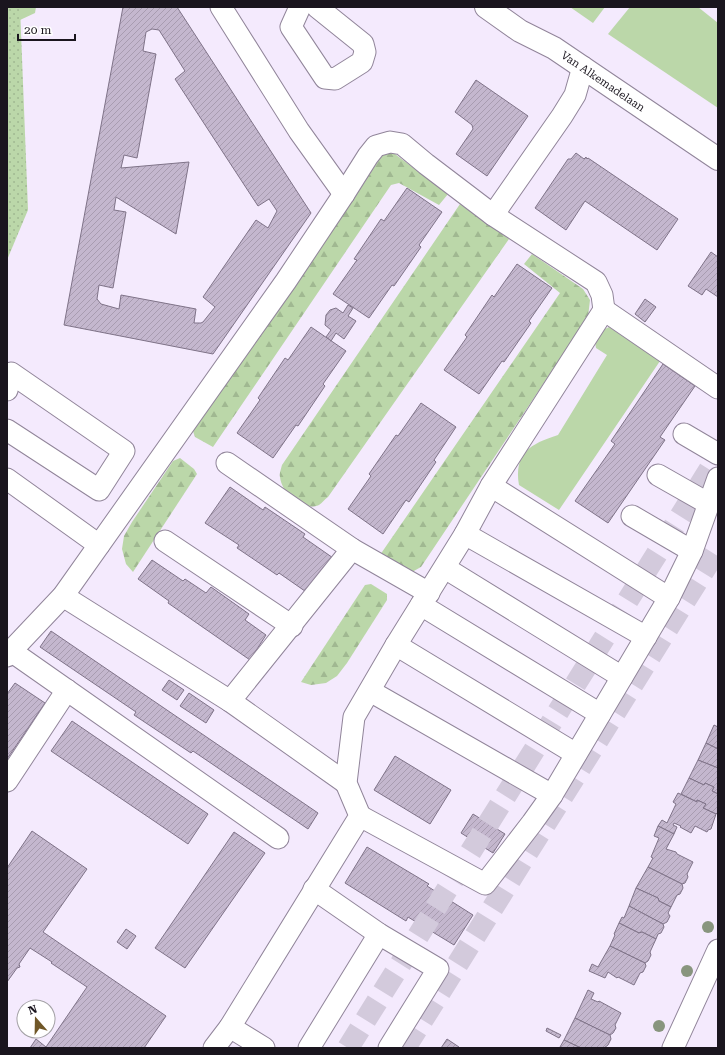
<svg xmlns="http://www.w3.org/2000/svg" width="725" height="1055" viewBox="0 0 725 1055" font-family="'Roboto Serif',serif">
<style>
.grass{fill:#bbd7a9}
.forest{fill:url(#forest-firs)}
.park{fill:url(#park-dots)}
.building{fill:url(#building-hatch);stroke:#7f7388;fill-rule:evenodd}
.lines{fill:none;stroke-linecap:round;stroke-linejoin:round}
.major-tunnel{stroke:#d3cadc;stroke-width:22;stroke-dasharray:22 11;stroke-linecap:butt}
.minor-casing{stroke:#91859a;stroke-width:23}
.major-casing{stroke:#91859a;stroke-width:24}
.minor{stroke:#fff;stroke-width:21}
.major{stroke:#fff;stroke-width:22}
.tree{fill:#88957e}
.labels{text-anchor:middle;stroke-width:3;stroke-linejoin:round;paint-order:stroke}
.street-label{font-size:11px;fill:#1a151e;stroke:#fff}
</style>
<defs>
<pattern id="forest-firs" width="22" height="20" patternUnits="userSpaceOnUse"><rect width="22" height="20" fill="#bbd7a9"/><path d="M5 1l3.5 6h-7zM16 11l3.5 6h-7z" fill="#a0b891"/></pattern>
<pattern id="park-dots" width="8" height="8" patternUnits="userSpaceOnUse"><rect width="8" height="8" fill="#bbd7a9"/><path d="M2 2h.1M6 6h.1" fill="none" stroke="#a0b891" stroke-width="1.8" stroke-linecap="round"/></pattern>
<pattern id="building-hatch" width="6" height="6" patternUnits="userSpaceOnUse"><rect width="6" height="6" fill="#c4b7ce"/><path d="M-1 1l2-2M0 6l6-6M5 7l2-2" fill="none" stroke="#a89cb0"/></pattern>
</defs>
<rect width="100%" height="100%" fill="#f4eafd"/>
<g class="grass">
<path d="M20 7H36L35 13 20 20Z"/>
<path d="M570 7H605L593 23Z"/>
<path d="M630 7H698L718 23V108L608 34Z"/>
<path d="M609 327 660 361 559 510 519 485C514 453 530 444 558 435L607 355 596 348 595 342 603 330Z"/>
</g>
<g class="forest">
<path d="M391 151 448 194 439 205 399 183 391 185 213 447 195 437 191 425 353 200 384 152Z"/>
<path d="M460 204 509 239 328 497C325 499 322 503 319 505 302 512 282 494 280 477 279 474 281 469 282 465Z"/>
<path d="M532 254 583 289 590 300 588 317 421 567 412 572 380 555 560 293 524 264Z"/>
<path d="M180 458 194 469 197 474 133 572 126 564 122 549 124 536 132 522 173 461Z"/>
<path d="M371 584 387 594V600L347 663 337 676 326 683 311 685 301 682 365 585Z"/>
</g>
<path class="park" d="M7 7H20L28 210 7 260Z"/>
<g class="building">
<path d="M123 7H177L311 213 213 354 64 325ZM152 29 159 30 185 71 175 79 258 206 269 199 277 211 268 228 256 220 203 297 215 307 203 322 201 323H194L196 309 121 295 119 309 101 304 97 299 99 285 113 288 126 212 114 210 116 197 176 234 189 162 121 168 124 155 137 158 156 54 143 51 146 32Z"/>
<path d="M476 80 528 116 487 176 456 154 473 129 472 125 455 112Z"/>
<path d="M576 153 584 159 586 157 587 159 588 158 678 219 657 250 585 201 566 230 535 208 568 159H571Z"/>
<path d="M407 188 442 212 419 245 421 247 394 286 392 285 369 318 333 294 357 260 354 259 381 219 384 221Z"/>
<path d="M711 252 718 257V297L706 289 702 295 688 286Z"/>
<path d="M517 264 552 288 529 321 531 323 504 362 502 361 479 394 444 370 467 337 465 335 492 295 494 297Z"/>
<path d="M645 299 656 307 645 322 635 314Z"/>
<path d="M348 305 353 308 348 316 356 321 344 339 336 333 331 341 326 337 331 330 325 325 326 315 330 310 336 308 343 313Z"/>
<path d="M311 327 346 351 323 384 325 386 298 426 296 425 273 458 237 433 260 400 258 398 285 358 288 360Z"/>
<path d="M663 364 695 386 660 437 665 440 608 523 575 501 615 444 611 441Z"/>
<path d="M421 403 456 427 434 460 436 462 409 502 406 500 383 534 348 509 371 476 369 474 396 435 398 436Z"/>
<path d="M230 487 263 510 265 507 305 534 303 537 336 560 312 596 279 573 277 575 237 548 239 545 205 523Z"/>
<path d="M152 560 183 581 185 579 206 593 211 587 249 614 245 620 266 635 250 660 168 603 169 601 138 579Z"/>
<path d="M51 631 318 813 308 829 193 751 191 753 134 715 136 712 40 647Z"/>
<path d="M169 680 184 690 177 700 162 690Z"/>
<path d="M15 683 45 703 7 759V694Z"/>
<path d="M189 693 214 710 206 723 180 706Z"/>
<path d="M72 721 208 814 188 844 51 751Z"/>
<path d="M714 725 718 727V749L706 743Z"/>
<path d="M706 743 718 749V768L698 760Z"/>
<path d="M395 756 451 790 430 824 374 790Z"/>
<path d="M698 760 718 768V794L712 791 714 787 705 783 704 785 689 778Z"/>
<path d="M689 778 704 785 705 783 714 787 712 791 718 794V812L716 814 703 808 706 804 697 800V802L681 794Z"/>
<path d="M678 793 697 802V800L706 804 703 808 716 814 711 829 708 830 707 832 695 826 691 833 680 827 681 826 674 823 673 825 677 827 674 834 658 826 662 820 667 823 676 804 673 802Z"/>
<path d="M473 814 505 834 493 853 461 833Z"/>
<path d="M658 826 674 834 666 849 676 852 677 854 693 862 687 874 688 877 685 883 682 884 648 867 653 858 651 857 659 838 654 836Z"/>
<path d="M32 831 87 869 43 932 166 1016 144 1048H30L36 1039 46 1047 87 987 51 963 52 962 30 948 19 964 20 967 17 968 7 982V868Z"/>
<path d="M234 832 265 853 185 968 155 948Z"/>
<path d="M367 847 429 884 427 886 473 915 454 945 408 917 406 921 345 883Z"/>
<path d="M648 867 682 884 683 888 680 894 677 895 671 907 659 901 658 898 636 888Z"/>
<path d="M636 888 658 898 659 901 671 907 668 913 670 916 667 922 663 924 629 906Z"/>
<path d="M629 906 663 924 664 927 661 933 658 934 656 939 642 932 639 933 619 923 622 917 624 918Z"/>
<path d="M619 923 639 933 642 932 656 939 650 952 651 955 648 961 645 963 610 946 615 935 614 934Z"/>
<path d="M126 929 136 936 127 949 117 942Z"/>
<path d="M610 946 645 963 646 966 643 972 640 973 634 985 618 977 617 978 608 972 605 978 589 971 592 964 598 967Z"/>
<path d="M588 990 594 993 591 999 598 1002 599 1001 621 1013 615 1025 616 1028 613 1033 610 1035 575 1018Z"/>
<path d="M575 1018 610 1035 611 1039 608 1045 604 1048H581L564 1040Z"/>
<path d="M547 1028 561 1035 559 1038 546 1031Z"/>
<path d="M447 1039 459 1047 458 1048H441Z"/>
<path d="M564 1040 581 1048H562L560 1047Z"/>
</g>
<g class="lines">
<g class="major-tunnel">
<path d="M348 1048 718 456"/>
<path d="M405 1048 718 548"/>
</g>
<defs>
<g id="minor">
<path d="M221 7 299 131 344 194"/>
<path d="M300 7 291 27 325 78 335 79 362 62 365 52 363 44 317 7"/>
<path d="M493 215 562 116 575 95 583 67"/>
<path d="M604 310 718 388"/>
<path d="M7 390 11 373 124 451 99 490 7 430"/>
<path d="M684 434 718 454"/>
<path d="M227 463 352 549"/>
<path d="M658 475 709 504"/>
<path d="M7 479 99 545"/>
<path d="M491 486 669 598"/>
<path d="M632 516 692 551"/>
<path d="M465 534 646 637"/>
<path d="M165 541 292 626"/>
<path d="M445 568 622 677"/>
<path d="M63 596 230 701 346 783"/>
<path d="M421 605 600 714"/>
<path d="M396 645 576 754"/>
<path d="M11 651 278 838"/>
<path d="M7 656 11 651 63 596 286 281 344 194 368 156 376 146 390 142 402 144 426 164 493 215 596 282 602 295 604 310 491 486 465 534 396 645 354 717 346 783 360 816 230 1027 214 1048"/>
<path d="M370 691 552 795"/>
<path d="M230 701 352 549 429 593"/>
<path d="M7 781 67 690"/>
<path d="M360 816 485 884 532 823 552 795 669 598 692 551 718 478"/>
<path d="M314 889 379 934 438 969 389 1048"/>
<path d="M230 1027 264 1048"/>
<path d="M309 1048 379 934"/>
<path d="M673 1048 718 950"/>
</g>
<g id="major">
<path id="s1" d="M486 7 520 31 554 48 718 159"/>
</g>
</defs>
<use href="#minor" class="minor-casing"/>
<use href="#major" class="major-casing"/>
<use href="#minor" class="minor"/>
<use href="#major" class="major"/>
</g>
<g class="tree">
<circle cx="708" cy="927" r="6"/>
<circle cx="687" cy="971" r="6"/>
<circle cx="659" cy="1026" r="6"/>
</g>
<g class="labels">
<g class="street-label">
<text dy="4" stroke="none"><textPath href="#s1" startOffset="139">Van Alkemadelaan</textPath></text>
</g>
</g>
<rect width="725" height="1055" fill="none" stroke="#1a151e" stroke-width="16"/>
<g transform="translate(36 1019) rotate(340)"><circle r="19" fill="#ffffff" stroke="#a3a1a5"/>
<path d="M0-3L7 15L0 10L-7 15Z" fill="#705728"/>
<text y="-6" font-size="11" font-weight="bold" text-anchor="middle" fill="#1a151e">N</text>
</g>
<path d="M18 34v6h57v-6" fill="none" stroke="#1a151e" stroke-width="2"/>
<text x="24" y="34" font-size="12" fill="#1a151e" stroke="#ffffff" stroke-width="3" paint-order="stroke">20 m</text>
</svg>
